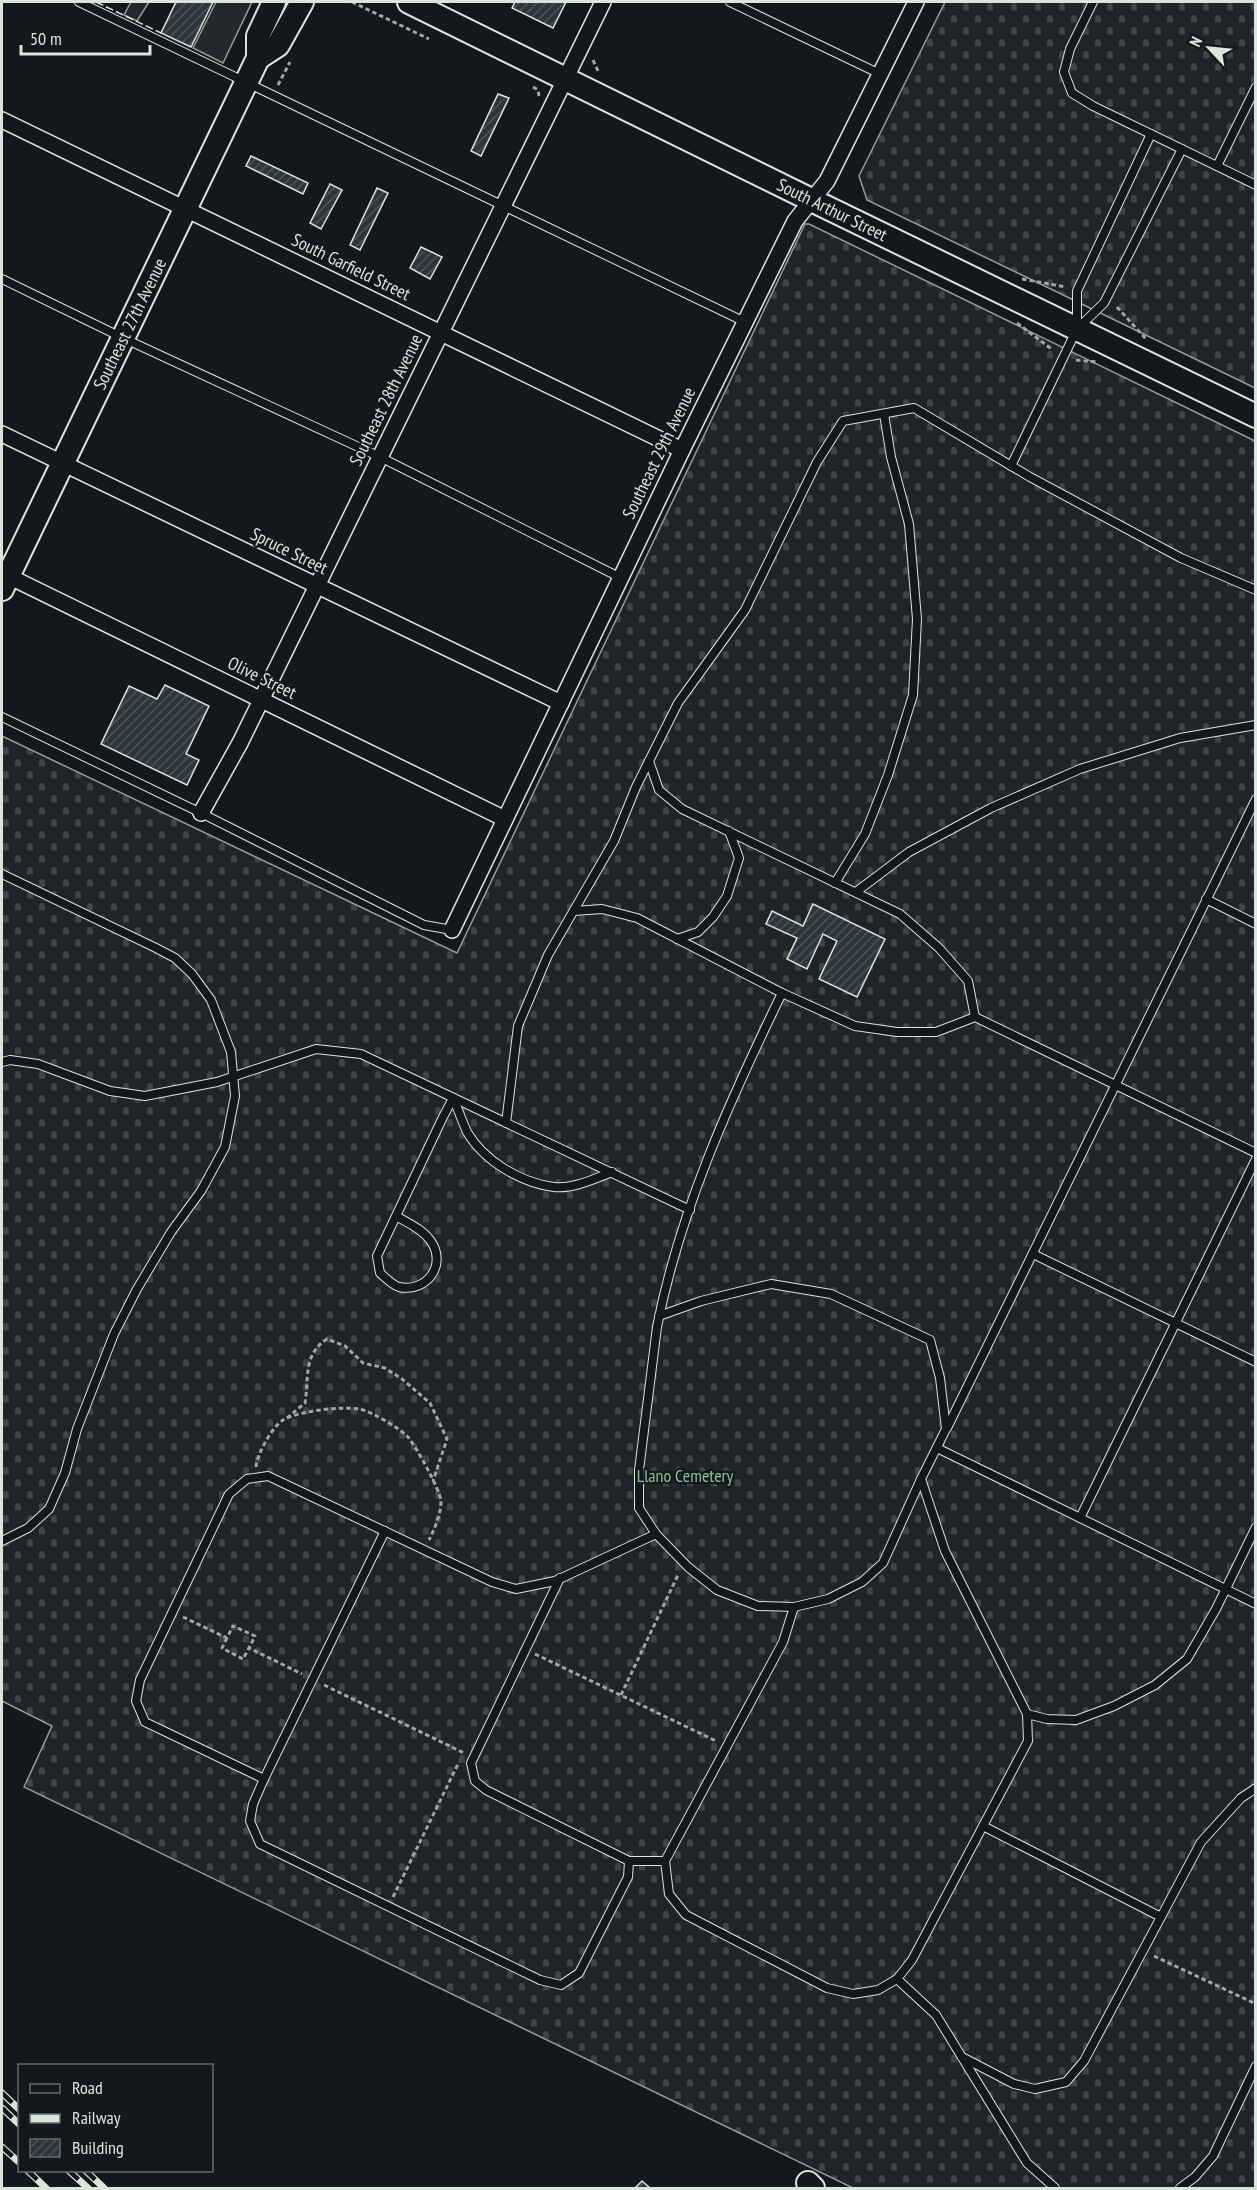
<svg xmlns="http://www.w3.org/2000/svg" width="1257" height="2190" viewBox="0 0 1257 2190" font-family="'PT Sans Narrow',sans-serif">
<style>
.cemetery{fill:url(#cemetery-stones);stroke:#939e99;stroke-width:1.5}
.parking{fill:#24282b;stroke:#939e99;stroke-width:1.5}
.building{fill:url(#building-hatch);stroke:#d8e6dc;stroke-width:1.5}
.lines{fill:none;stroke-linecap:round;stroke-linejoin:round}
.lane-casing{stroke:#d8e6dc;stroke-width:10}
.street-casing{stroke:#d8e6dc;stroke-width:18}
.secondary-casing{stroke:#d8e6dc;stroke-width:26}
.path{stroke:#9da8a2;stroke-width:3;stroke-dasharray:4.5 3;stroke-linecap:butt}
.lane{stroke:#14181c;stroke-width:8}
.street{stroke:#14181c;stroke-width:15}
.secondary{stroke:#14181c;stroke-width:22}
.rail-casing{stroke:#d8e6dc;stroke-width:7}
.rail{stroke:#14181c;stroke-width:4.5;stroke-dasharray:14;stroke-linecap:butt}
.fence{stroke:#d8e6dc;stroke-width:1.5;stroke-dasharray:8 3;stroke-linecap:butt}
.labels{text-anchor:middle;stroke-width:4.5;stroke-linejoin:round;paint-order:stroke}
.street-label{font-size:18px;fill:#d8e6dc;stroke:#14181c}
.park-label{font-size:18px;fill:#8ac095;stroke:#14181c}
</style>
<defs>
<pattern id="cemetery-stones" width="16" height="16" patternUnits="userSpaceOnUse" patternTransform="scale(1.5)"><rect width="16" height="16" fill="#202428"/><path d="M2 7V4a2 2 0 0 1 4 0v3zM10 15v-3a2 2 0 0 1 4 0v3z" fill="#404447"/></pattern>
<pattern id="building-hatch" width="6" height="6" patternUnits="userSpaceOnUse" patternTransform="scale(1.5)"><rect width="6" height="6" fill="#2c363c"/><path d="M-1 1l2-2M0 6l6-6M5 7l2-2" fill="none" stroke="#4a5358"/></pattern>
</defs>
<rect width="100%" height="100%" fill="#14181c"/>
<g class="cemetery">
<path d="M945 2H1255V388L867 200 859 176Z"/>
<path d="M805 224H809L1255 441V2188H853L24 1787 52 1726 2 1701V736L457 953Z"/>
</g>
<g class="parking">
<path d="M131 2H149L137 21 124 15Z"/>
<path d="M216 2H252L223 63 193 48Z"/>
</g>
<g class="building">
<path d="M176 2H213L191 47 161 33Z"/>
<path d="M515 2H566L553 28 512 8Z"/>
<path d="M498 94 509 98 481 156 471 151Z"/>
<path d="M251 156 308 183 303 194 246 166Z"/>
<path d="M330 184 342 190 321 229 310 223Z"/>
<path d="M377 188 388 193 360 250 350 245Z"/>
<path d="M421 247 442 257 430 279 410 268Z"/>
<path d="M165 685 209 706 186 754 199 760 187 785 101 744 129 686 157 699Z"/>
<path d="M813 904 885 939 857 997 819 979 837 941 823 934 807 969 787 959 797 938 766 924 772 911 803 926Z"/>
<path d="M642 2181 650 2188H635Z"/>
</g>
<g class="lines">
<defs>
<g id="lane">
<path d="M79 2 745 322"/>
<path d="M730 2 880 74"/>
<path d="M1093 2 1070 49 1064 72 1072 93 1093 106 1256 185"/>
<path d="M1217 166 1256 87"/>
<path d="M2 279 123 338 380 457 621 578"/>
<path d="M1077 326V291L1151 134"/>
<path d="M1011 466 1077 329 1104 303 1182 149"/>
<path d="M2 717 201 813 424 925 452 930"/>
<path d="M2 874 156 948 175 958 192 974 211 1000 231 1052 235 1096 225 1147 201 1191 171 1232 137 1289 114 1334 77 1429 65 1473 49 1509 28 1528 2 1541"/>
<path d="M835 883 865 834 888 775 913 695 917 619 909 524 891 457 884 414"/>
<path d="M856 892 909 852 991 808 1080 769 1180 738 1256 725"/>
<path d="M1206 899 1256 924"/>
<path d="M574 911 602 909 637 918 782 993 855 1026 897 1032H936L975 1017 968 981 939 948 900 914 682 809 659 790 649 761"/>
<path d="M677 939 698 932 713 917 727 896 739 858 729 831"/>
<path d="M975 1017 1256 1153"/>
<path d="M2 1062 10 1060 38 1064 110 1091 145 1096 217 1082 316 1049 361 1054 690 1210"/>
<path d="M453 1098C458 1109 462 1121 467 1132 484 1161 521 1183 554 1187 573 1189 594 1179 612 1172"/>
<path d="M506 1123 518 1026 548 955 614 841 636 787 678 703 745 610 817 462 843 421 914 408 1030 477 1181 558 1256 590"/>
<path d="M396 1216C408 1223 422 1229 430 1240 448 1264 427 1293 399 1287 392 1285 385 1277 380 1273L377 1256 442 1119 453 1098"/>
<path d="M1033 1254 1256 1362"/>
<path d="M659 1316 701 1301 771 1284 831 1294 930 1340 940 1378 946 1429 921 1479 883 1563 862 1582 828 1599 794 1607 758 1606 717 1590 688 1567 656 1534 639 1508V1470L657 1327C680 1210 730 1100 782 993"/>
<path d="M947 1428 1256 799"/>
<path d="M937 1448 1256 1604"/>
<path d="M1080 1518 1256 1159"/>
<path d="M385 1531 264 1779 253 1804 250 1821 260 1844 540 1980 561 1985 579 1973 628 1877 629 1861 486 1790 475 1781 471 1763 560 1578"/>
<path d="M1027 1714 1047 1719 1076 1720 1114 1706 1155 1685 1187 1659 1216 1609 1256 1527"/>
<path d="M264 1779 145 1722 136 1701 140 1680 229 1494 247 1479 268 1476 492 1582 516 1589 555 1581 656 1534"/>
<path d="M983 1826 1161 1917"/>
<path d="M629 1861H665L783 1642 794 1607"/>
<path d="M665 1861 669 1894 686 1915 827 1988 853 1994 878 1990 897 1979 912 1960 1028 1741 1027 1714 945 1551 921 1479"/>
<path d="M897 1979 936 2015 1027 2163 1055 2188"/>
<path d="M962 2057 1014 2084 1035 2089 1066 2082 1084 2061 1201 1842 1241 1798 1256 1788"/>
<path d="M1180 2188 1195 2177 1213 2156 1256 2066"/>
</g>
<g id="street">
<path d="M2 120 682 450"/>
<path d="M2 434 561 703"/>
<path d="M2 573 505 819"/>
<path d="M201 813 240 743 603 2"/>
<path d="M452 930 682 450 795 221 827 181 916 2"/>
</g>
<g id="secondary">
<path d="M409 2 795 192 1256 416"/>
<path d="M258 58 278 45 302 2"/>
<path d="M2 589 258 58V36L274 2"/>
<path d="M808 2183 813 2188"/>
</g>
</defs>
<use href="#lane" class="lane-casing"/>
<use href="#street" class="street-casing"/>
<use href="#secondary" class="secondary-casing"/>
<g class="path">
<path d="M352 2 429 39"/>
<path d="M593 60 599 73"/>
<path d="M278 85 290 62"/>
<path d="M533 87 538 90 539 96"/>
<path d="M1022 279 1066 287"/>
<path d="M1117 307 1146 339"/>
<path d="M1017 323 1053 350"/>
<path d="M1076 360 1097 362"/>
<path d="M287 1418 305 1403C309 1378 303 1354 327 1339L345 1346 363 1363 385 1368 402 1379 430 1403 447 1439 433 1481"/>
<path d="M256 1467C257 1454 272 1427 283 1420 298 1411 342 1406 359 1409 371 1411 399 1428 407 1436 415 1444 440 1490 441 1501 441 1514 435 1528 429 1540"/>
<path d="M183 1617 227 1638 233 1626 255 1636 249 1648 302 1674"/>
<path d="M227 1638 222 1648 243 1659 249 1648"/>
<path d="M535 1654 716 1741"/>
<path d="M324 1685 464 1753"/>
<path d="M621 1695 678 1575"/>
<path d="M393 1897 459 1762"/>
<path d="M1154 1956 1256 2004"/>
</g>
<use href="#lane" class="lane"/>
<use href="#street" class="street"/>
<use href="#secondary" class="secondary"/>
<defs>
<g id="rail">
<path d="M2 2093 20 2110"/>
<path d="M2 2108 20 2125"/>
<path d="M2 2147 20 2163"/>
<path d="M27 2170 46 2188"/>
<path d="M68 2170 88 2188"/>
<path d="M85 2170 104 2188"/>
</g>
</defs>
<use href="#rail" class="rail-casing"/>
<use href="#rail" class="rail"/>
<path class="fence" d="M96 2 161 33"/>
</g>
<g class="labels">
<g class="street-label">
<text transform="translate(832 210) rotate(26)" y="6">South Arthur Street</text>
<text transform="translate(351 267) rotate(26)" y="6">South Garfield Street</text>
<text transform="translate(130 324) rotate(-64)" y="6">Southeast 27th Avenue</text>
<text transform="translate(386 400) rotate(-64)" y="6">Southeast 28th Avenue</text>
<text transform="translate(659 453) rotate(-64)" y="6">Southeast 29th Avenue</text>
<text transform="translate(289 551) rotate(26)" y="6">Spruce Street</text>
<text transform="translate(262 678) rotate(26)" y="6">Olive Street</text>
</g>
<g class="park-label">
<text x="685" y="1482">Llano Cemetery</text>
</g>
</g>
<rect width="1257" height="2190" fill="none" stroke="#d8e6dc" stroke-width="6"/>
<rect x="18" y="2064" width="195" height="108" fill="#14181c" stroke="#626a69" stroke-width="1.5"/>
<rect x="30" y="2084" width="30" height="9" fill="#14181c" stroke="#626a69" stroke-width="1.5"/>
<text x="72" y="2094" font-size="18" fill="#d8e6dc">Road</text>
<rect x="30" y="2114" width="30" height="9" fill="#d8e6dc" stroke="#626a69" stroke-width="1.5"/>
<text x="72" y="2124" font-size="18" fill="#d8e6dc">Railway</text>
<rect x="30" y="2139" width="30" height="18" fill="url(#building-hatch)" stroke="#626a69" stroke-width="1.5"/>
<text x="72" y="2154" font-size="18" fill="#d8e6dc">Building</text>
<g transform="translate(1209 48) rotate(296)" stroke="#14181c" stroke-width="4.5" paint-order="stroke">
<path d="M0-4.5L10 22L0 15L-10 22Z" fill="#d8e6dc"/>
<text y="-9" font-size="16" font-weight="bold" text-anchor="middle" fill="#d8e6dc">N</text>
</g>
<path d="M21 45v9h129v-9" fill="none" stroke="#d8e6dc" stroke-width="3"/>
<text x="30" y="45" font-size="18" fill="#d8e6dc" stroke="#14181c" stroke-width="4.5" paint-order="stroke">50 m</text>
</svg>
